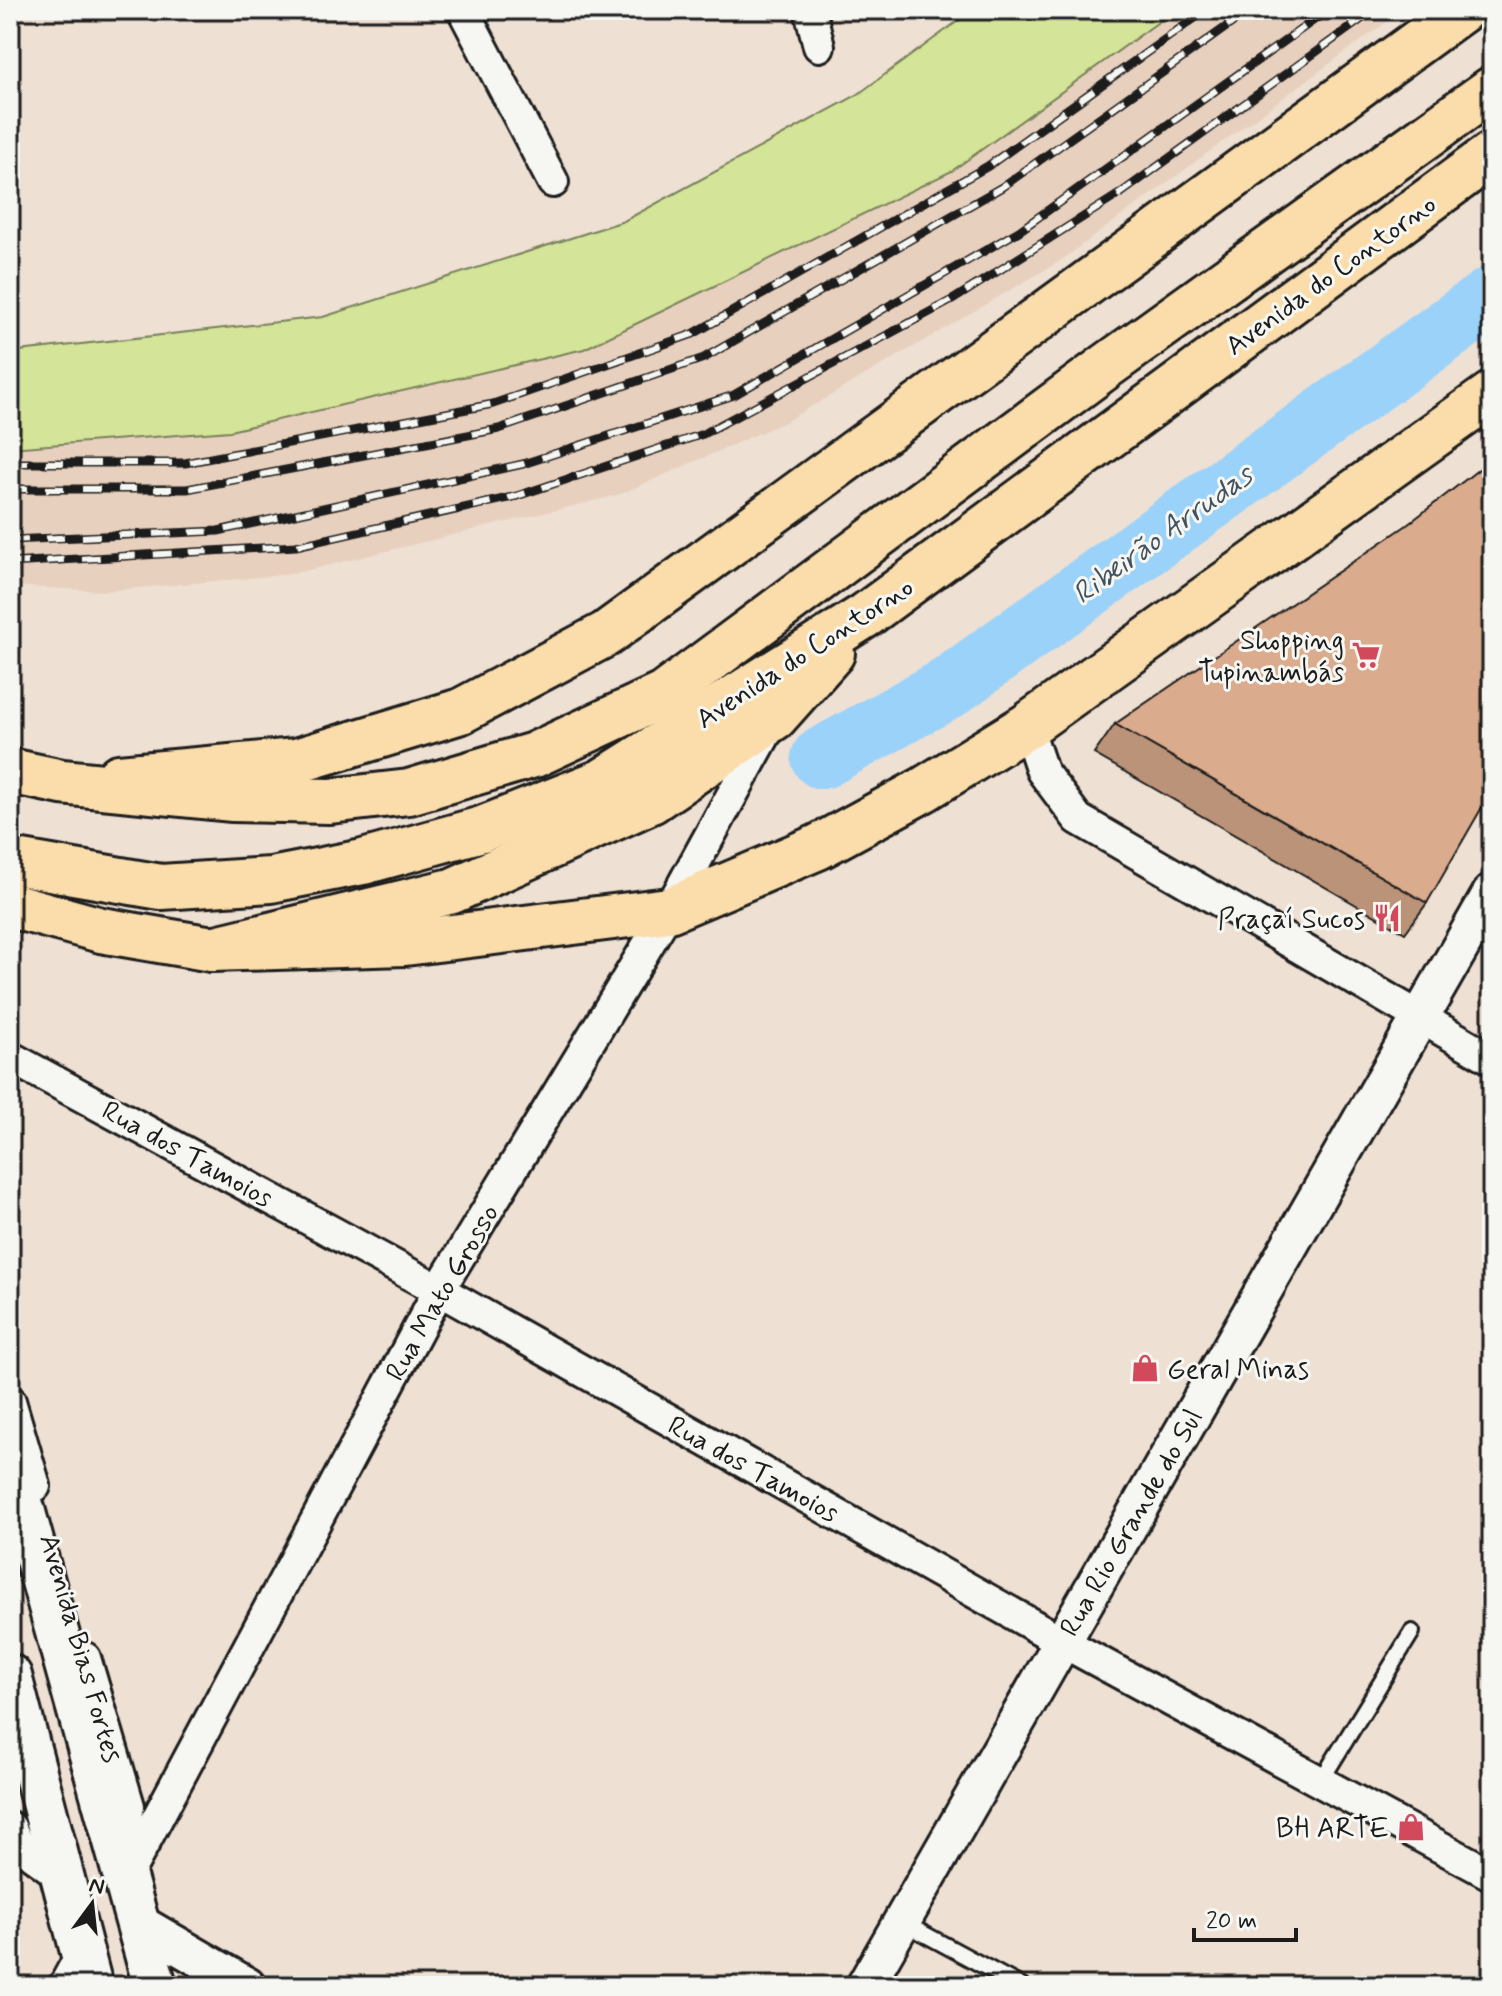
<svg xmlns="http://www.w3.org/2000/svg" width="1502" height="1996" viewBox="0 0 1502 1996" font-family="Mynerve,sans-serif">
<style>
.built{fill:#e8d0be}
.grass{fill:#d4e498;stroke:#78805a;stroke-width:2}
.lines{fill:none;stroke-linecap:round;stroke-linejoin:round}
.river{stroke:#9bd2fa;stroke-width:62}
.service-casing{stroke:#1c1c1c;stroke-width:20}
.minor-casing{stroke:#1c1c1c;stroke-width:36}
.tertiary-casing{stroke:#1c1c1c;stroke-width:42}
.secondary-casing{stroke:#1c1c1c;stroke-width:48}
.primary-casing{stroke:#1c1c1c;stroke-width:50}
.trunk-casing{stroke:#1c1c1c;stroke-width:50}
.service{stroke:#f6f6f2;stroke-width:14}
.minor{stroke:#f6f6f2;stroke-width:30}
.tertiary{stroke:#f6f6f2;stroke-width:36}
.secondary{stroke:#f6f6f2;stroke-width:42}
.primary{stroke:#faddab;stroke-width:44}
.trunk{stroke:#faddab;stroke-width:44}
.rail-casing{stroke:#1c1c1c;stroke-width:9}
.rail{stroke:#f6f6f2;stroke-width:6;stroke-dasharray:18;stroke-linecap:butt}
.wall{fill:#bb9378;stroke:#1c1c1c;stroke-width:2}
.building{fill:#daab8c;stroke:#1c1c1c;stroke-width:2}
.labels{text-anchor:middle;stroke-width:6;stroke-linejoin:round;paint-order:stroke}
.street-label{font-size:28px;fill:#1c1c1c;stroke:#f6f6f2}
.poi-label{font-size:28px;fill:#1c1c1c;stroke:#f6f6f2;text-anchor:end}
.water-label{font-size:30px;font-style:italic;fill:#42535f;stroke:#f6f6f2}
</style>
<rect width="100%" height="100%" fill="#eee0d3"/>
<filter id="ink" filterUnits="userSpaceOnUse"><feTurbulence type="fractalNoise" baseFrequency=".0125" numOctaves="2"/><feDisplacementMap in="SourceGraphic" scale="16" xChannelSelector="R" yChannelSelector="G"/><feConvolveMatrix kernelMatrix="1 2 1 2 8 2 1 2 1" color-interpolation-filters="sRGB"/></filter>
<g filter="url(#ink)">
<path class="built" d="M973 10H1403L1060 261 785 422 618 495 292 574 105 591 10 586V352L323 317 624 221 857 95Z"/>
<path class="grass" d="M973 10H1175L952 171 584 349 230 431 10 448V352L323 317 624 221 857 95Z"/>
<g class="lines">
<path class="river" d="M822 758 948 688 1492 297"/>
<defs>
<g id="service">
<path d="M1322 1779 1412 1632"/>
<path d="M902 1922 1021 1986"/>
</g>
<g id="minor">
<path d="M463 10 553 182"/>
<path d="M810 10 819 46"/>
<path d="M1027 726 1042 771 1078 819 1492 1059"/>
<path d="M10 1057 439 1290 1061 1641 1492 1875"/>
<path d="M10 1401 35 1486"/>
<path d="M85 1658 129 1806 119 1847"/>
<path d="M10 1827 18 1844 61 1876"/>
<path d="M126 1877 439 1290 669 910 771 724"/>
<path d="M64 1986 82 1953"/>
</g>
<g id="tertiary">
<path d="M137 1922 247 1986"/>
<path d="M865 1986 1492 892"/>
</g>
<g id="secondary">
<path d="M10 1462 155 1986"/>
<path d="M10 1676 91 1986"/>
</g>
<g id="primary">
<path d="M119 777 296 761 461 711 606 634 1462 10"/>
<path d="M10 905 101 930 212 949 405 943 669 910 818 847 923 790 1027 726 1492 394"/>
</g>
<g id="trunk">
<path d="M10 771 62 782 233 799 330 801 409 792 534 755 663 695 1108 365 1492 89"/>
<path d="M10 861 161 887 271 880 363 862 482 829 601 782 866 615 1492 154"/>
<path d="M212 949 452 891 651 801 775 717 832 653"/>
</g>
</defs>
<use href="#service" class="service-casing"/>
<use href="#minor" class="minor-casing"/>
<use href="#tertiary" class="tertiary-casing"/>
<use href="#secondary" class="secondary-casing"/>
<use href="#primary" class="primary-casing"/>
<use href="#trunk" class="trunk-casing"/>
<use href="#service" class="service"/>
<use href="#minor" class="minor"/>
<use href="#tertiary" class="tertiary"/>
<use href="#secondary" class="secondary"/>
<use href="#primary" class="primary"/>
<use href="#trunk" class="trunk"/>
<defs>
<g id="rail">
<path d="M10 463H185L493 404 693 334 988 166 1206 10"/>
<path d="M10 489H187L499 429 704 358 1002 187 1250 10"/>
<path d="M10 540 218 531 523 464 734 395 1019 231 1328 10"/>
<path d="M10 563 296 546 517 496 703 434 954 299 1121 193 1374 10"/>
</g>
</defs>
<use href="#rail" class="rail-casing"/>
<use href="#rail" class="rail"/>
</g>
<path class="wall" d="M1115 724 1427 903 1405 933 1094 754Z"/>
<path class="building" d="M1492 459V790L1427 903 1115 724 1407 525Z"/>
</g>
<defs>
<symbol id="supermarket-bare" viewBox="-9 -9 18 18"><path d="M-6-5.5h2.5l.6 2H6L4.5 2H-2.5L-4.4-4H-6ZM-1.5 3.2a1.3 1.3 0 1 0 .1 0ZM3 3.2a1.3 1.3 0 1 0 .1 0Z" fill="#d1495b" stroke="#f6f6f2" stroke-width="2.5" paint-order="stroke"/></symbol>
<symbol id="restaurant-bare" viewBox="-9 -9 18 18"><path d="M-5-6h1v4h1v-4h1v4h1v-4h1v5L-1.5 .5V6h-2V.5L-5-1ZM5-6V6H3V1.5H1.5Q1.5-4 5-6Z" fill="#d1495b" stroke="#f6f6f2" stroke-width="2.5" paint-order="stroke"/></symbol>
<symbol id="shop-bare" viewBox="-9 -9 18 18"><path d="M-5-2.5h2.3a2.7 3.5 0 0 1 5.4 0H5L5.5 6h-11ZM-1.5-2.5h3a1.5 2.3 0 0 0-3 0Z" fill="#d1495b" stroke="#f6f6f2" stroke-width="2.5" paint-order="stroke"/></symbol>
</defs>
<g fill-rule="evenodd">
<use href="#supermarket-bare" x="1346" y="635" width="40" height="40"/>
<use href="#restaurant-bare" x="1367" y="898" width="40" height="40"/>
<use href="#shop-bare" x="1125" y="1348" width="40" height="40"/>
<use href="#shop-bare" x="1391" y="1807" width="40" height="40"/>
</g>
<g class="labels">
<g class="street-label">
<text transform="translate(1330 274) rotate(-36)" y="10">Avenida do Contorno</text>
<text transform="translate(804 652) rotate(-33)" y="10">Avenida do Contorno</text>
<text transform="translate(188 1153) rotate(29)" y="10">Rua dos Tamoios</text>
<text transform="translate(441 1292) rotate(-60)" y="10">Rua Mato Grosso</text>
<text transform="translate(754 1468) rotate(29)" y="10">Rua dos Tamoios</text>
<text transform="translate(1130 1522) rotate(-60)" y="10">Rua Rio Grande do Sul</text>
<text transform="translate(82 1648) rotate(74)" y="10">Avenida Bias Fortes</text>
</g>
<g class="poi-label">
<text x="1344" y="649">Shopping<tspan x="1344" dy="32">Tupinambás</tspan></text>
<text x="1365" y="928">Praçaí Sucos</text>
<text x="1167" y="1378" text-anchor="start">Geral Minas</text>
<text x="1389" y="1837">BH ARTE</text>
</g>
<g class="water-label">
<text transform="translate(1162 534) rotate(-36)" y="10">Ribeirão Arrudas</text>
</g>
</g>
<rect width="1502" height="1996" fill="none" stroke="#f6f6f2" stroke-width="40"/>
<rect x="20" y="20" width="1462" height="1956" fill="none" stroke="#1c1c1c" stroke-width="3" filter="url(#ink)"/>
<g transform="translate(92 1904) rotate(15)" stroke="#f6f6f2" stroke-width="6" paint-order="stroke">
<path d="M0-6L14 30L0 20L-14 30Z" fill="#1c1c1c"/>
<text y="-12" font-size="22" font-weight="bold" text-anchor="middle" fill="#1c1c1c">N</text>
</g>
<path d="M1194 1928v12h102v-12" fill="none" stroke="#1c1c1c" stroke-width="4"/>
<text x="1206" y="1928" font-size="24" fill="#1c1c1c" stroke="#f6f6f2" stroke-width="6" paint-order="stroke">20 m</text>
</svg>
